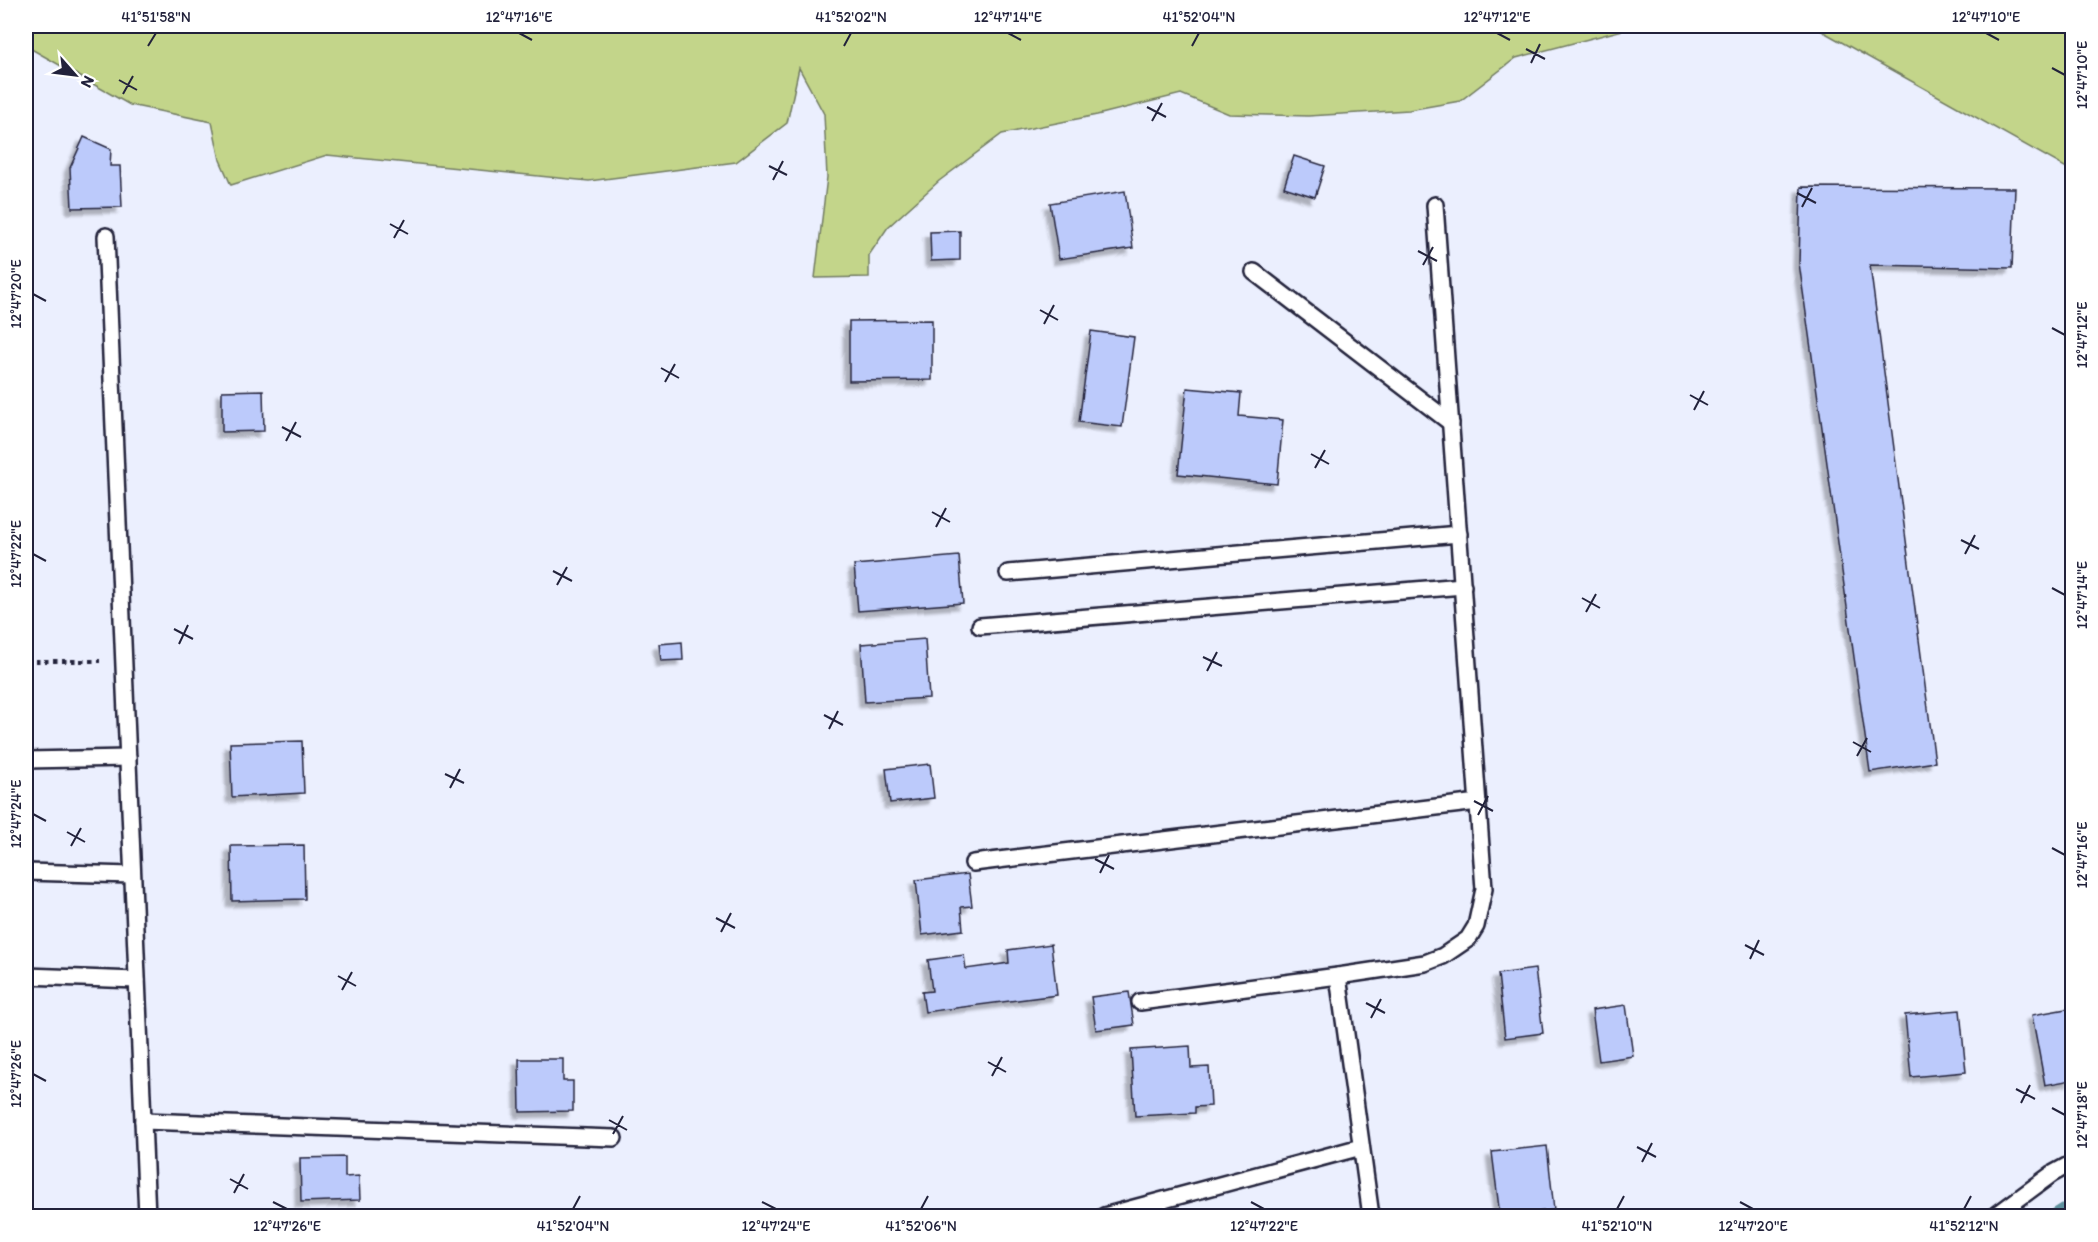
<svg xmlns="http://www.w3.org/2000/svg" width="2098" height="1242" viewBox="0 0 2098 1242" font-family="Itim,sans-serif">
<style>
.green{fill:#c3d58a;stroke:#727c62;stroke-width:1.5}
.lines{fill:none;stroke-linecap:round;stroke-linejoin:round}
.stream{stroke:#61929f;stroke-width:10}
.building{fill:#bccafb;stroke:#22223b;stroke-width:1.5;filter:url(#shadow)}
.lane-casing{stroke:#22223b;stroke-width:20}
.path{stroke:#22223b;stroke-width:4;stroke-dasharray:4.5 4.5;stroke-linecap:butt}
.lane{stroke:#fff;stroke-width:15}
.ticks{fill:none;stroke:#22223b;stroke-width:2}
.neatline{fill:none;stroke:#22223b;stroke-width:2}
.ticks-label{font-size:15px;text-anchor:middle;fill:#22223b}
</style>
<defs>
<filter id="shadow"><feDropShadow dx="-5.5" dy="5.5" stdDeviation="1.5" flood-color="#0004"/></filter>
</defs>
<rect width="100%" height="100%" fill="#ebeffe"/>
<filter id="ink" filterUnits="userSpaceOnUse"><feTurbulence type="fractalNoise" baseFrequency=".0167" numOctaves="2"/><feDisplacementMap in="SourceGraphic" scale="12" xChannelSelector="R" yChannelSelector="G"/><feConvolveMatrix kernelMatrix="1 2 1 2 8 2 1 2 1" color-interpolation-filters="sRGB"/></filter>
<g filter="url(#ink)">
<g class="green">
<path d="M26 26H1495L1498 30 1508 26H1638L1516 58 1460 101 1409 110 1308 116 1229 114 1181 94 1097 115 1002 134 939 181 888 227 869 255V277L815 278 827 177 824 114 799 68 787 123 736 162 589 181 327 155 231 185 220 160 212 122 130 105 26 46Z"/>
<path d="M1808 26H2072V171L1820 30Z"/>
</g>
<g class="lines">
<path class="stream" d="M2051 1216 2072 1203"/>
</g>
<g class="building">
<path d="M84 137 111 149 110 166H120L122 207 72 208 70 168Z"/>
<path d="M1294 156 1325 166 1315 197 1284 187Z"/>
<path d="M1801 187 2015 188 2012 268 1870 265 1935 762 1870 772 1799 263Z"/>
<path d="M1125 191 1133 248 1059 259 1050 203Z"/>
<path d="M960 231V260L931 261 930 232Z"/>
<path d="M932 320V380L849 381V321Z"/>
<path d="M1091 331 1134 337 1122 427 1079 422Z"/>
<path d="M1187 388 1241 393 1239 416 1283 420 1277 484 1178 474Z"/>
<path d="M263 390 264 431 222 432V391Z"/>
<path d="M959 556 963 603 858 611 854 565Z"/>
<path d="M925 639 929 698 865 702 861 644Z"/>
<path d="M682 642 683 660 661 661 659 644Z"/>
<path d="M302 741 304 793 232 797 230 743Z"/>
<path d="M930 764 934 798 890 803 886 769Z"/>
<path d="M304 845 305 899 232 901 231 846Z"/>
<path d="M968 874 972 906 961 907 963 930 922 935 916 880Z"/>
<path d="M1051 944 1057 995 925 1012 922 992 932 991 928 960 964 955 966 969 1009 963 1008 950Z"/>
<path d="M1535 969 1543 1033 1505 1038 1498 974Z"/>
<path d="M1129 992 1134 1025 1096 1030 1091 997Z"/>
<path d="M1626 1005 1633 1056 1599 1061 1592 1010Z"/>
<path d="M2072 1008V1080L2045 1085 2032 1015Z"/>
<path d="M1960 1010 1966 1072 1911 1077 1905 1015Z"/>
<path d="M1190 1046 1191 1068 1209 1067 1211 1106 1195 1107V1113L1135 1116 1131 1050Z"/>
<path d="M519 1059H563V1081H573V1111L520 1112Z"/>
<path d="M1547 1146 1554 1210 1500 1216 1492 1152Z"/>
<path d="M345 1157V1177L359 1176 360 1200 301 1202 300 1158Z"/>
</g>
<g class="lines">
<defs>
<g id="lane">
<path d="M106 236 147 1216"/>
<path d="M1254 272 1451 423"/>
<path d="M1008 573 1459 534"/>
<path d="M980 626 1463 586"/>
<path d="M26 760 128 758"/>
<path d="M973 863 1478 802"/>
<path d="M26 872 132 875"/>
<path d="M26 976 137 980"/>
<path d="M1338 976 1371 1216"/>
<path d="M1140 1002 1338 976 1425 963 1443 956 1468 939 1476 926 1484 889 1435 205"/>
<path d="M143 1121 614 1138"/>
<path d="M1104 1216 1361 1147"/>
<path d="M1995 1216 2052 1174 2072 1163"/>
</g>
</defs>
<use href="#lane" class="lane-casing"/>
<path class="path" d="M26 661H100"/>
<use href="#lane" class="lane"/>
</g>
</g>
<path class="ticks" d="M519 33 532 40M1008 33 1021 40M1497 33 1510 40M1986 33 1999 40M148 46 156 33M844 46 851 33M1192 46 1199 33M1526 49 1545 59M1531 63 1540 44M2052 68 2065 75M119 80 137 90M123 94 133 76M1147 107 1166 117M1152 121 1162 103M769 166 787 175M773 180 783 161M1797 193 1816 203M1802 207 1812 188M390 224 408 234M394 238 404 220M1418 251 1437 261M1423 265 1433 247M33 294 46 301M1040 310 1058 320M1044 324 1054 305M2052 328 2065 335M661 368 679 378M665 382 675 364M1690 395 1708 405M1694 410 1704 391M282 427 301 437M286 441 296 422M1311 454 1329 464M1315 468 1325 450M932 512 950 522M936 527 946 508M1961 540 1979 549M33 554 46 561M1965 554 1975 535M553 571 572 581M557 585 567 567M2052 588 2065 595M1582 598 1600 608M1586 612 1596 594M174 629 193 639M179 644 188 625M1203 657 1222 666M1207 671 1217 652M824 715 843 725M829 729 838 711M1853 742 1871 752M1857 756 1867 738M445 774 464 783M450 788 460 769M1474 801 1493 811M33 814 46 821M1478 815 1488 796M67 832 85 842M71 846 81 828M2052 848 2065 855M1095 859 1114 869M1100 873 1109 855M716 918 735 928M721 932 731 913M1745 945 1764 955M1750 959 1759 940M338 976 356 986M342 990 352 972M1366 1003 1385 1013M1371 1018 1381 999M988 1062 1006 1072M33 1074 46 1081M992 1076 1002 1057M2016 1089 2035 1099M2021 1103 2030 1085M2052 1108 2065 1115M609 1120 627 1130M613 1134 623 1116M1637 1147 1656 1157M1642 1162 1652 1143M230 1179 248 1189M234 1193 244 1174M273 1202 287 1209M762 1202 776 1209M1251 1202 1264 1209M1740 1202 1753 1209M573 1209 580 1196M921 1209 928 1196M1617 1209 1624 1196M1964 1209 1971 1196"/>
<rect width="2098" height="1242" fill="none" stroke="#fff" stroke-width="66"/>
<g transform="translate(75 75) rotate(118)" stroke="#ffffff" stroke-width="4.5" paint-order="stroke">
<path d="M0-4.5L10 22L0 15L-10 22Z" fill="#22223b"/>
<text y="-9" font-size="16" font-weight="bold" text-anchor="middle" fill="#22223b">N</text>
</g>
<rect x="33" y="33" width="2032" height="1176" class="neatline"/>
<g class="ticks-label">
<text x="156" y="22">41°51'58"N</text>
<text x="519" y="22">12°47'16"E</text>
<text x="851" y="22">41°52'02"N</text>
<text x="1008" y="22">12°47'14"E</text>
<text x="1199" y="22">41°52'04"N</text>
<text x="1497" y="22">12°47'12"E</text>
<text x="1986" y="22">12°47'10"E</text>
<text transform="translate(2082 75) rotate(-90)" y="5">12°47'10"E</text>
<text transform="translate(16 294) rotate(-90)" y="5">12°47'20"E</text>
<text transform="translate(2082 335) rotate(-90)" y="5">12°47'12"E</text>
<text transform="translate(16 554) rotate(-90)" y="5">12°47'22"E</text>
<text transform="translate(2082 595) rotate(-90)" y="5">12°47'14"E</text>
<text transform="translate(16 814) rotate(-90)" y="5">12°47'24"E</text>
<text transform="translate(2082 855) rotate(-90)" y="5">12°47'16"E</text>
<text transform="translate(16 1074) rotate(-90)" y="5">12°47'26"E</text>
<text transform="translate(2082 1115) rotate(-90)" y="5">12°47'18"E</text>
<text x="287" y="1231">12°47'26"E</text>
<text x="573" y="1231">41°52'04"N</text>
<text x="776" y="1231">12°47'24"E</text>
<text x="921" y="1231">41°52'06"N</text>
<text x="1264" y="1231">12°47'22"E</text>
<text x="1617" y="1231">41°52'10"N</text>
<text x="1753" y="1231">12°47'20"E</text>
<text x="1964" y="1231">41°52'12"N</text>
</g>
</svg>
